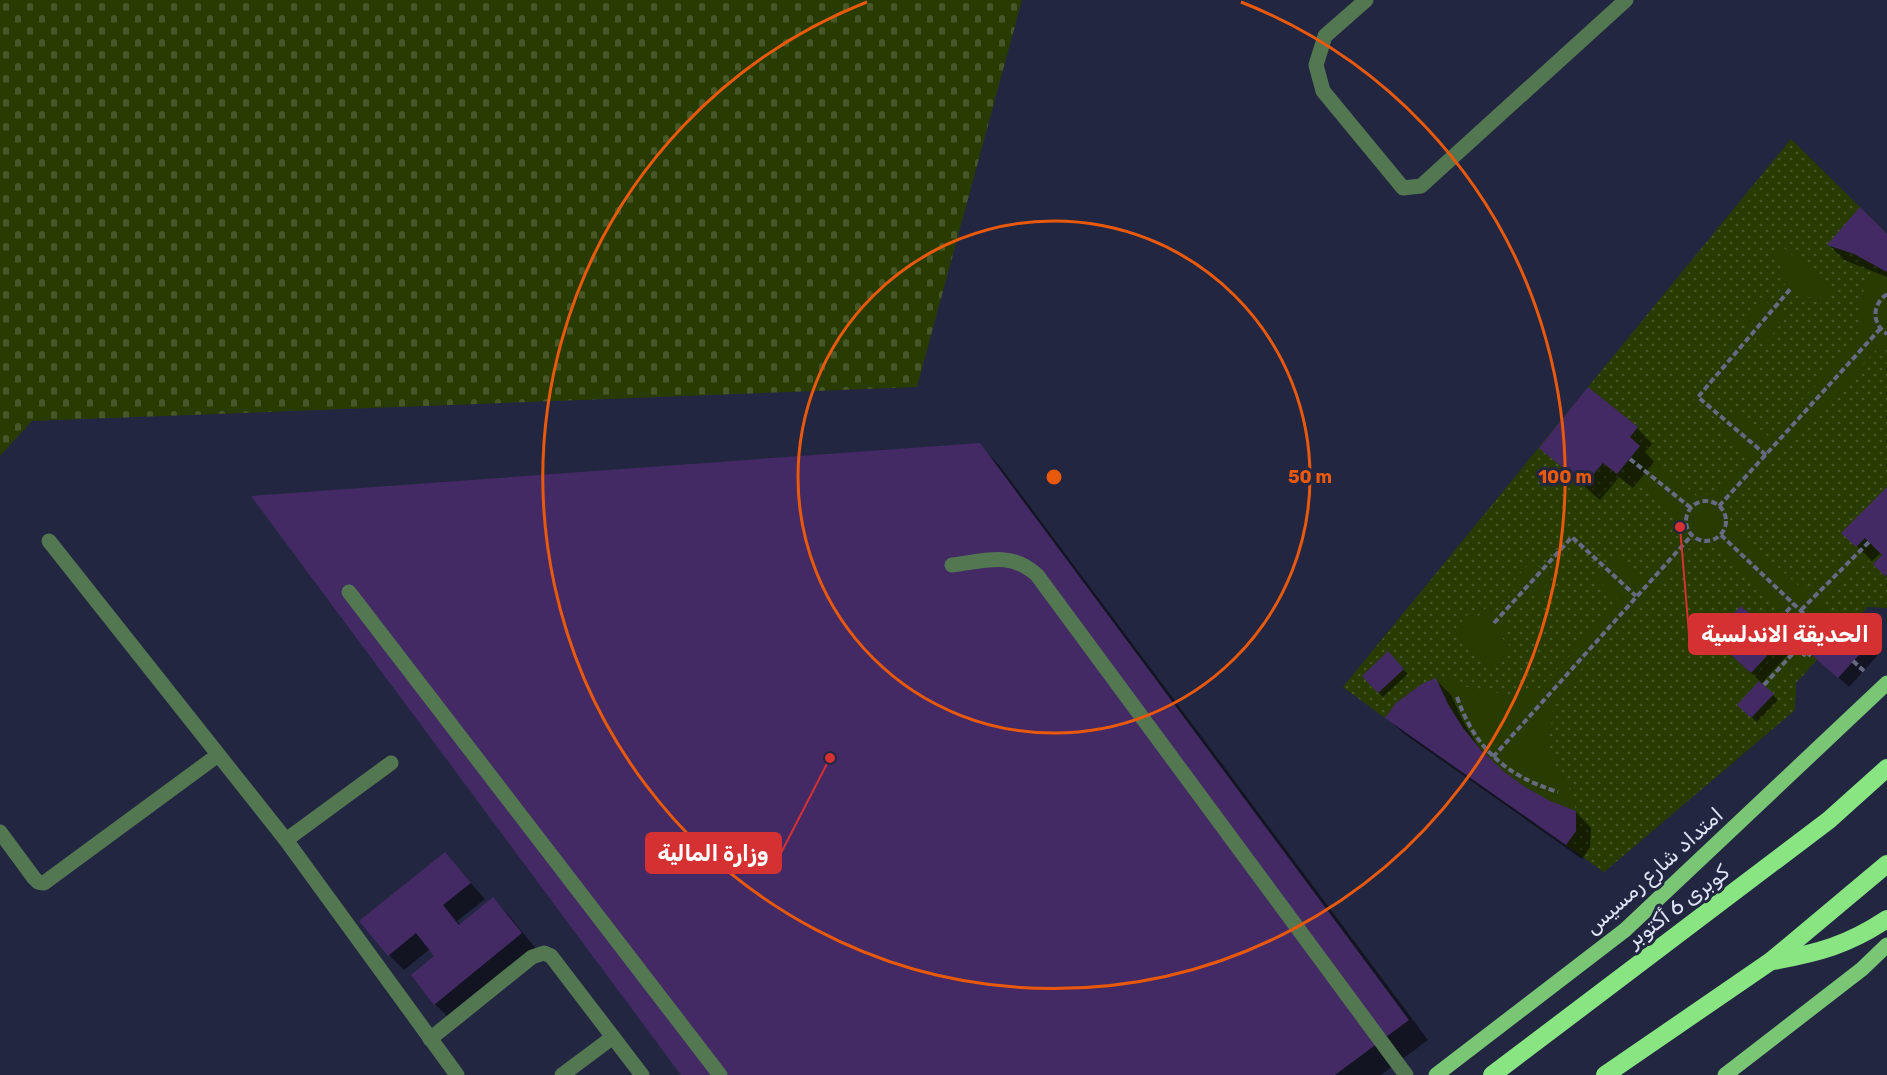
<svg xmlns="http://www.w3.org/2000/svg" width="1887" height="1075" viewBox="0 0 1887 1075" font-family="Rubik,Vazirmatn,sans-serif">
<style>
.cemetery{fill:url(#cemetery-stones)}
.park{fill:#283b01}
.garden{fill:url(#garden-dots);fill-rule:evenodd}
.shadow{fill:#0007}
.building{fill:#442a65}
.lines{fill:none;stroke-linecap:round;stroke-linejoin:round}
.path{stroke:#666a82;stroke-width:4;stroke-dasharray:6 3;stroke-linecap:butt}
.minor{stroke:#537750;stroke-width:15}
.major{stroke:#79c674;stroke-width:15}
.highway{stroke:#88e582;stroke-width:18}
.ring{fill:none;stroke:#e8590c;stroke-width:3}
.labels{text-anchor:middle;stroke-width:6;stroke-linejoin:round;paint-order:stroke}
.street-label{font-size:21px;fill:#dfe3f5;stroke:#232641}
.centre{fill:#e8590c;stroke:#232641;stroke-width:3}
.ring-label{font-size:18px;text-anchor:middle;font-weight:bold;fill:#e8590c;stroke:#232641;stroke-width:6;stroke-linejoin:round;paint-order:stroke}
.leader{fill:none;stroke:#d63132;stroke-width:2}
.callout-dot{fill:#d63132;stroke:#232641;stroke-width:2}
.callout{fill:#d63132;stroke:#d63132;stroke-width:2}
.callout-label{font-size:22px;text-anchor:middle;font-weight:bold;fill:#fff}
</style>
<defs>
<pattern id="cemetery-stones" width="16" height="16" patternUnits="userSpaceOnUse" patternTransform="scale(1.5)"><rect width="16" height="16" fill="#283b01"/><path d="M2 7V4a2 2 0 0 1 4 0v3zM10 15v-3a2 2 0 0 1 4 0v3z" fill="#475727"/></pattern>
<pattern id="garden-dots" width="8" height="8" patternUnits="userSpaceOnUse" patternTransform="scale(1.5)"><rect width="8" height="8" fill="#283b01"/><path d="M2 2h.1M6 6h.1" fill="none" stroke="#475727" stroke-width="1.8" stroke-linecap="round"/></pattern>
</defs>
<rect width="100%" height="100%" fill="#232641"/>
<path class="cemetery" d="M0 0H1022L917 387 32 421 0 456Z"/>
<path class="park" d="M1791 139 1887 234V608L1868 607 1796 682 1795 710 1604 872 1343 687Z"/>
<g class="garden">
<path d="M1791 139 1860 207 1828 245 1854 254 1881 268C1860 289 1854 305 1862 334L1769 437 1738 410 1731 418 1707 395 1758 335 1766 342 1786 318 1778 310 1797 288 1809 298 1814 292 1822 299 1831 289 1783 247 1774 258 1782 265 1778 272 1788 281 1769 304 1762 297 1742 321 1750 328 1692 397 1724 426 1721 431 1751 457 1716 496 1709 494 1696 496 1630 437 1637 427 1588 387Z"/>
<path d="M1877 349H1887V487L1842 533 1856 547 1808 594 1731 526 1729 508Z"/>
<path d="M1539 448 1584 485 1603 463 1617 474 1622 468 1679 520 1683 534 1641 580 1618 558 1597 579 1620 601 1538 690 1528 688 1519 690 1510 695 1462 686 1460 680 1436 678 1385 718 1343 687ZM1532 561 1552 578 1535 598 1530 592 1503 623 1510 629 1502 638 1510 646 1492 667 1453 632 1471 611 1478 617 1486 608 1494 615 1521 584 1515 579ZM1388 652 1404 669 1377 693 1362 676Z"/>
<path d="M1694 543 1700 546 1714 545 1776 608 1761 625 1741 607 1712 638 1750 673 1780 642 1773 636 1788 620 1802 635 1737 705 1751 718 1774 694 1769 689 1797 660 1808 670 1796 683 1795 710 1604 872 1566 845C1585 818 1573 802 1564 773L1556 776 1547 734C1553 723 1554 716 1551 703Z"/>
<path d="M1864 556 1884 576 1887 574V608L1868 606 1850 626 1836 614 1833 617 1817 602Z"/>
</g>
<g class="shadow">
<path d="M1887 236V277L1844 260 1829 245Z"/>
<path d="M1637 428 1652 444 1645 452 1654 462 1633 488 1619 477 1600 500 1541 448Z"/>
<path d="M979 445 999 465 1428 1040 1381 1075H683Z"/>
<path d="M1887 489V577L1875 564 1884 555 1882 552 1872 561 1844 533Z"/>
<path d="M1779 643 1789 653 1761 684 1778 700 1757 722 1739 705 1761 682 1724 648Z"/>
<path d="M1868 645 1878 655 1849 687 1817 658Z"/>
<path d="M1388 654 1408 674 1383 697 1364 676Z"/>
<path d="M1436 680 1451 695 1463 721 1478 746 1493 763 1524 788 1549 802 1576 812 1591 828 1590 847 1582 859 1403 733 1387 718Z"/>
<path d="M445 854 485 899 457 921 461 926 493 899 508 914 536 949 450 1019 435 1004 436 956 430 949 404 970 389 955Z"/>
</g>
<g class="building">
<path d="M1860 207 1887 234V272L1854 254 1827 245Z"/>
<path d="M1588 387 1638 427 1630 437 1640 446 1617 474 1603 463 1584 485 1539 448Z"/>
<path d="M980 443 1409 1020 1335 1075H681L251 496Z"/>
<path d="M1887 487V574L1885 576 1873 564 1882 555 1865 538 1856 547 1841 533Z"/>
<path d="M1741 606 1780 642 1751 673 1712 638Z"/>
<path d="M1836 613 1869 644 1838 678 1804 648Z"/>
<path d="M1388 651 1404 669 1378 693 1362 676Z"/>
<path d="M1436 678 1448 704 1463 728 1481 750 1502 770 1525 787 1550 801 1576 811V831L1566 845 1385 718 1396 703 1422 684Z"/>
<path d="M1759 681 1774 694 1751 718 1737 705Z"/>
<path d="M445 852 471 883 443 905 459 925 493 897 522 933 434 1005 411 975 434 956 416 933 388 956 359 921Z"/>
</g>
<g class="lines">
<g class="path">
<path d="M1887 294C1872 305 1871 323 1887 334"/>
<path d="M1766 455 1698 397 1792 287"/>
<path d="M1630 459 1691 508"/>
<circle cx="1706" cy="521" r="20"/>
<path d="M1719 506 1880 329"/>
<path d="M1721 535 1821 630"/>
<path d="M1801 610 1869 542"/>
<path d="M1494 623 1572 537 1636 596"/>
<path d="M1767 631 1794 604"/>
<path d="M1853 661 1864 671"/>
<path d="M1764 685 1797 649 1807 657 1811 653"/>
<path d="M1457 697C1475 749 1507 776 1558 792"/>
<path d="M1493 757 1692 535"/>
</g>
<g class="minor">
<path d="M1366 0 1325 36 1316 65 1323 91 1403 188 1421 186 1626 0"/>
<path d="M49 541 286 840 457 1075"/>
<path d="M952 565C985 561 1011 551 1037 575L1406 1075"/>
<path d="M349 592 720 1075"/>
<path d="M0 832 34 878 38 882 44 883 218 755"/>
<path d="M286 840 391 763"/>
<path d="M430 1039 532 957 544 953 551 956 642 1075"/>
<path d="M562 1075 613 1037"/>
</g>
<g class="major">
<path d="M1436 1075 1625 930 1887 683"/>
<path d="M1725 1075 1862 969 1887 945"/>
</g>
<g class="highway">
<path d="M1773 961C1818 953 1848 945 1887 919"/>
<path d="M1492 1075 1829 820 1887 768"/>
<path d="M1605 1075 1771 961 1887 864"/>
</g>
</g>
<g class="ring">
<circle cx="1054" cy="477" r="256"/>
<path d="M1241 2A511 511 0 1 1 867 2"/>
</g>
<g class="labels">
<g class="street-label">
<text transform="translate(1654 871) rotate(-42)" y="7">امتداد شارع رمسيس</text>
<text transform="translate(1678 906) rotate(-37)" y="7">كوبرى 6 أكتوبر</text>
</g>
</g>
<circle cx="1054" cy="477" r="9" class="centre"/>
<g class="ring-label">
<text x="1310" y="483">50 m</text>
<text x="1565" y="483">100 m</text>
</g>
<path class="leader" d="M1680 527L1689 634M830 758L781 853"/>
<g class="callout-dot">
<circle cx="1680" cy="527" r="6"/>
<circle cx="830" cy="758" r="6"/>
</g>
<g class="callout">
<rect x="1689" y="614" width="192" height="40" rx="6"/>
<rect x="646" y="833" width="135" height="40" rx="6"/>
</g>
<g class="callout-label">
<text x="1785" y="642">الحديقة الاندلسية</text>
<text x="713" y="861">وزارة المالية</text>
</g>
</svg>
